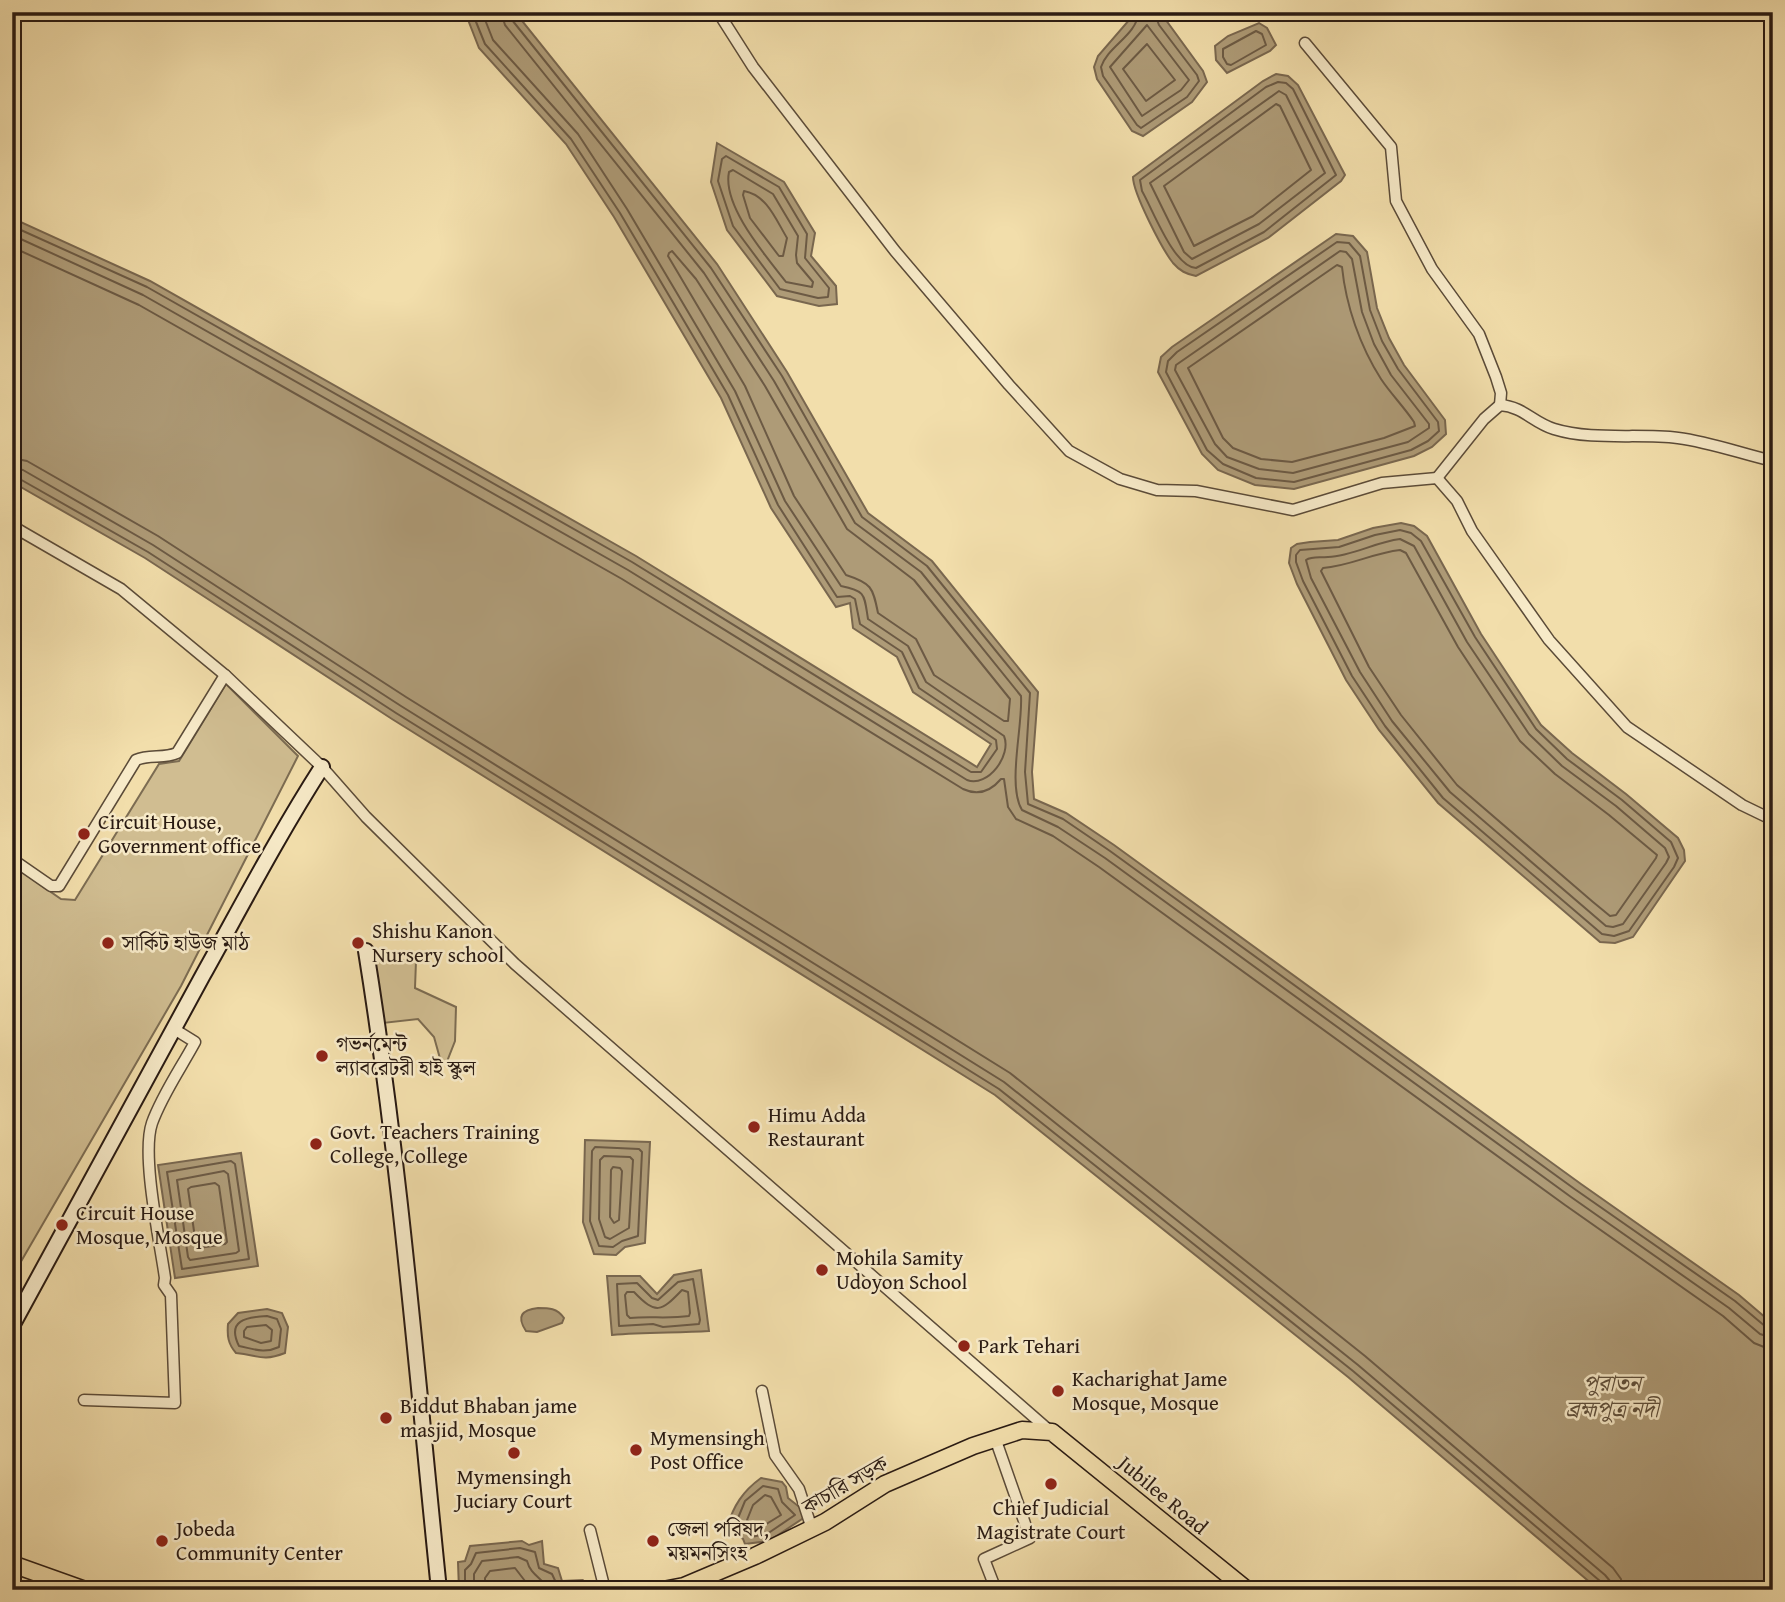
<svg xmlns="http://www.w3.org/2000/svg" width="1785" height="1602" viewBox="0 0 1785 1602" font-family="'Gentium Book Plus','Noto Serif Bengali',serif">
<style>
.green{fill:#d0bd91;stroke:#7c6c52;stroke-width:2}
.water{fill:#ae9b77;stroke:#79674f;stroke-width:2}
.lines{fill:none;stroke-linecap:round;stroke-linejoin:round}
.shore{stroke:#6c5a44;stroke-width:2}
.street-casing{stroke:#5b4b38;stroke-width:13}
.secondary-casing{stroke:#291a12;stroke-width:18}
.primary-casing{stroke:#291a12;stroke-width:19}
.street{stroke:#f7eac8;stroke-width:10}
.secondary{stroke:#f7eac8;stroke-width:14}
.primary{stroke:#f2deab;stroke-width:16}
.poi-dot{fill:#8f2418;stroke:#f7eac8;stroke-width:2.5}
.labels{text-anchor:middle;stroke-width:5;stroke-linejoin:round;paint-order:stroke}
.poi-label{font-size:21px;fill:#291a12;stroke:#f7eac8;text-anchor:start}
.street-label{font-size:21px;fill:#291a12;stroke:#f7eac8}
.water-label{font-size:23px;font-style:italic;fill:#5e4e3a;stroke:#f7eac8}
</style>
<rect width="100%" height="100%" fill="#f2deab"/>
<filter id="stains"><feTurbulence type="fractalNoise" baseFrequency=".00286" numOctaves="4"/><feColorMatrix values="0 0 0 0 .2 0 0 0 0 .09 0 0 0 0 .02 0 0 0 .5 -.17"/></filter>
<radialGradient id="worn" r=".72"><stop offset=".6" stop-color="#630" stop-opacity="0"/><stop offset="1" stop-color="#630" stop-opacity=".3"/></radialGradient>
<g class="green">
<path d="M226 684 298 756 181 986 12 1277V865L61 899 75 900 159 764 179 761Z"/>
<path d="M373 958 416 961 415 988 456 1007 455 1041 446 1064 441 1062 434 1037 418 1019 383 1023Z"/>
</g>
<g class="water">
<path d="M465 12H515L717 264 787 372 868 513 932 561 1038 692 1032 772 1034 799 1066 813 1114 845 1581 1184 1739 1295 1773 1324V1590H1599L1348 1377 995 1095 392 719 145 558 12 482V218L150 281 636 556 977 767 991 744 913 692 897 657 853 628 850 603 836 607 771 508 721 398 614 217 566 144 479 48Z"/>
<path d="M1136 12H1160L1203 71 1207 82 1192 102 1143 136 1132 131 1097 79 1094 67 1098 56Z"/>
<path d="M1259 23 1267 28 1276 45 1270 51 1227 73 1216 60 1215 46 1228 36Z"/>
<path d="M1276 74 1288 76 1298 85 1345 175 1341 181 1268 238 1196 276C1186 274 1180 271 1173 263 1162 249 1133 193 1133 177L1263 81Z"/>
<path d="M717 143 784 182 815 233 811 256 836 286 837 304 819 306 777 296 727 230 711 182Z"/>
<path d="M1336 234 1353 236 1367 252 1377 308 1389 338 1404 365 1445 420 1446 434 1432 447 1414 456 1294 489 1255 485 1218 470 1202 454 1158 372 1161 357 1172 347Z"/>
<path d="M1401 523 1414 526 1427 536 1481 634 1541 725 1572 753 1626 794 1678 838 1684 850 1685 861 1633 937 1615 943 1600 942 1438 803 1379 730 1346 680 1297 584 1289 563 1291 548 1297 544 1310 542 1338 540 1373 528Z"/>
<path d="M585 1140 650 1142 645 1243 625 1247 616 1255 594 1254 583 1222Z"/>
<path d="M241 1153 258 1266 175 1278 158 1165Z"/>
<path d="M701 1270 709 1331C676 1333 645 1332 612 1335L607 1276H640L657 1294 674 1275Z"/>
<path d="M538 1308C549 1308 557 1308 564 1318L562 1323 537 1332 526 1331C516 1316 522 1310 538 1308Z"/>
<path d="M267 1309 282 1313 288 1327 285 1353C261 1362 259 1355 236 1353 228 1344 227 1336 228 1324L238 1313Z"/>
<path d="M761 1478 782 1482 786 1487 788 1498 802 1509 805 1517 769 1541 745 1544 743 1539 727 1528C733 1506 743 1491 761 1478Z"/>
<path d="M522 1541 529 1545 542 1541 544 1564 558 1568 562 1581 582 1580 575 1590 555 1587 547 1590H459L458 1562 465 1561 470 1546Z"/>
</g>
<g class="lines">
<g class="shore">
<path d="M501 12 505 25 704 273 774 381 855 523 921 572 1021 696C1023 726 1007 785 1022 810L1058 827 1105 858 1571 1197 1729 1308 1760 1334 1773 1338"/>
<path d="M510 12 512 20 711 268 782 376 862 517 927 566 1030 693 1025 772 1028 804 1063 819 1110 851 1576 1190 1735 1301 1766 1327 1773 1329"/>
<path d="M1139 12C1136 36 1108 46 1101 67L1103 76 1137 125 1141 128 1187 97 1199 81 1197 75 1159 25 1154 12"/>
<path d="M1147 25 1189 80 1181 90 1142 116 1110 67Z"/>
<path d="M1256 31 1262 34 1266 45 1231 65 1227 64 1223 57V49Z"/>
<path d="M1147 44 1175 80 1146 101 1123 69Z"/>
<path d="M1278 82 1286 83 1293 89 1336 175 1264 232 1196 268C1174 267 1153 210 1142 191L1140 180 1266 87Z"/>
<path d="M1279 91 1286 95 1325 173 1259 224 1192 259 1184 252 1150 183Z"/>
<path d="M1276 104 1280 106 1311 170 1253 216 1194 246 1164 186Z"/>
<path d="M726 156 779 187 807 234 805 258 829 288 828 297 818 298 780 289 733 226 718 181 722 159Z"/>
<path d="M733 170 773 194 798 236 796 255 797 263 813 282 812 287 786 282C766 256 722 206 729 172Z"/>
<path d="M744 191C767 195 776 220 787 238L783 256H779L750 218 743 195Z"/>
<path d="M12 226 147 287 632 562 971 772H981L997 749 996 740 919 688 902 652 860 624 855 599 850 596 837 597 778 505 728 395 620 213 571 139 485 44 472 12"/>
<path d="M12 235 143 295 628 570 967 780C988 788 1012 755 1004 736L926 682 908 646 868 619C864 594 866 591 841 586L785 501 735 391 627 209 578 134 493 40 482 12"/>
<path d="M1337 242 1349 243 1360 256 1370 310 1382 341 1398 369 1438 422 1439 431 1428 441 1411 450 1294 482 1256 478 1223 464 1207 450 1166 372 1168 361 1177 352Z"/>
<path d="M12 247 139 305 622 579 963 789C978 796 990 792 1001 779H1004L1008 807 1016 819 1053 836 1099 867 1565 1205 1723 1316 1754 1343 1764 1347 1773 1348"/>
<path d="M672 251 696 279 765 386 847 529 914 580 1010 699 1008 721H1004L934 675 916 639 878 613C873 587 871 583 846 575L794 496 745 386 668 256 669 253Z"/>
<path d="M1340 251 1346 252 1352 259 1362 312 1374 344 1391 375 1429 424V428L1408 442 1293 473 1259 469 1227 457 1215 444 1175 370 1176 365Z"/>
<path d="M1337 265 1342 267C1346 306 1360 346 1381 379 1391 394 1404 407 1414 422L1415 426 1384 438 1292 462 1261 459 1233 448 1223 438 1188 368Z"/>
<path d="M12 458 27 461 158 536 406 697 1010 1073 1365 1356 1613 1568 1621 1579 1622 1590"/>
<path d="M12 468 23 470 153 545 401 706 1004 1082 1358 1365 1605 1575 1610 1581 1612 1590"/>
<path d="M12 477 18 478 148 552 396 713 999 1089 1353 1371 1600 1581 1603 1590"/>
<path d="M1400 530 1411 533 1421 541 1475 637 1536 729 1567 759 1622 800 1671 842 1678 858 1674 867 1629 931 1614 936 1602 934 1443 798 1385 726 1352 676 1303 581 1296 562V555L1300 550 1339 547 1375 535Z"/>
<path d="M1400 539 1414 546 1467 642 1529 734 1562 766 1616 806 1665 848 1669 857 1666 863 1623 924 1613 927 1606 926 1450 792 1392 721 1360 672 1311 578 1306 560C1312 556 1319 558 1328 557 1353 556 1375 542 1400 539Z"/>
<path d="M1400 550 1406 553 1458 647 1520 741 1555 774 1609 815 1657 855 1656 858 1616 915 1610 916 1593 902 1457 785 1401 715 1369 667 1321 571 1323 568C1350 566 1373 553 1400 550Z"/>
<path d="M595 1147 639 1149 642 1152 638 1236 622 1241 613 1247 599 1246 590 1221 592 1151Z"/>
<path d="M604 1156 630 1157 633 1160 629 1228 610 1239 605 1237 599 1219 600 1160Z"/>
<path d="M231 1161 235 1164 249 1259 182 1269 167 1172Z"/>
<path d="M613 1167 620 1168 622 1171 619 1220 614 1223 610 1217 611 1170Z"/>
<path d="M224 1171 228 1174 239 1251 236 1253 190 1260 188 1257 177 1180Z"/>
<path d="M215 1183 219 1186 227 1242 225 1244 199 1248 196 1245 188 1189 191 1187Z"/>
<path d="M693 1279 700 1320 699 1324 663 1327 653 1324 619 1326 617 1284 637 1283 652 1298 658 1300 678 1282Z"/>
<path d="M682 1290 688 1292 690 1313 689 1316C668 1319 650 1316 630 1318L627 1315 625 1295 627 1292H634C656 1315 661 1312 682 1290Z"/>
<path d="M267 1316 277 1319 281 1329 279 1347C264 1354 254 1349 239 1346 226 1320 247 1317 267 1316Z"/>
<path d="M266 1325 272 1330 271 1341 261 1343 244 1337V1331L247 1327Z"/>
<path d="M763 1486 778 1489 782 1502 795 1515 767 1534 751 1537 737 1526 736 1523 745 1501Z"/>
<path d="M765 1495 771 1497 781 1515 763 1526 754 1528 747 1520 753 1505Z"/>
<path d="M465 1590V1570L471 1564 476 1553 520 1548 535 1552 539 1568 552 1574 558 1587 570 1590"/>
<path d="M474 1590V1574L482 1561 518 1557 527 1561C531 1576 542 1577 549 1590"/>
<path d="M485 1590V1578L490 1571 515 1568 525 1581 537 1590"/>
</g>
<defs>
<g id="street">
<path d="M718 12 753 67 895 251 1009 385 1069 451 1120 479 1157 490 1196 491 1293 510 1382 483 1437 478 1457 501 1472 531 1549 640 1627 727 1742 805 1773 820"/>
<path d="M1305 43 1391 147 1396 201 1432 269 1479 334 1496 377 1501 393 1500 405"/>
<path d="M1437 478 1484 419 1500 405C1524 407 1532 422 1554 429 1593 441 1638 433 1678 438 1710 442 1742 454 1773 461"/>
<path d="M12 526 121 589 225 675 322 767 366 817 515 964 1051 1432"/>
<path d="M12 543 20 531"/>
<path d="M12 859 51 886H59L136 760C149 754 164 759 177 753L225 675"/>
<path d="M762 1391 775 1455 799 1489 812 1529"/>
<path d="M84 1400 175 1403 171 1295 164 1285 165 1278C160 1242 141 1155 152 1123 162 1095 181 1068 195 1042L174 1029"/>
<path d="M995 1438 1030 1538 984 1559 996 1590"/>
<path d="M590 1530 605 1590"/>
</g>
<g id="secondary">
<path d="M366 951C400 1162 417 1376 439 1590"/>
<path d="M12 1326C75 1209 139 1092 203 975 242 905 279 834 322 767"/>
</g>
<g id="primary">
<path d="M12 1564 85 1590"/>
<path d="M663 1590 684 1586 755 1556 825 1522 885 1484 973 1446 1022 1430 1052 1432 1247 1590"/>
</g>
</defs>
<use href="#street" class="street-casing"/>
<use href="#secondary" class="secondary-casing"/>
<use href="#primary" class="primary-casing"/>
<use href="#street" class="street"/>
<use href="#secondary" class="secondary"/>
<use href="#primary" class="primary"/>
</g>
<g class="poi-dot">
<circle cx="84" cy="834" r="7"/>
<circle cx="108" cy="943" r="7"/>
<circle cx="358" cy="943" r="7"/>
<circle cx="322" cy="1056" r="7"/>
<circle cx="754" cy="1127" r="7"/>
<circle cx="316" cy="1144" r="7"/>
<circle cx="62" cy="1225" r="7"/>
<circle cx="822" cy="1270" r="7"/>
<circle cx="964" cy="1346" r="7"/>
<circle cx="1058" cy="1391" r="7"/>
<circle cx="386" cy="1418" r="7"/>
<circle cx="636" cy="1450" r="7"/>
<circle cx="514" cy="1453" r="7"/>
<circle cx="1051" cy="1484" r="7"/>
<circle cx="162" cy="1541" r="7"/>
<circle cx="653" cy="1541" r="7"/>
</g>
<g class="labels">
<g class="poi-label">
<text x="98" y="829">Circuit House,<tspan x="98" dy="24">Government office</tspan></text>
<text x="372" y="938">Shishu Kanon<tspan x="372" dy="24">Nursery school</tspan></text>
<text x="122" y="950">সার্কিট হাউজ মাঠ</text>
<text x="336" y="1051">গভর্নমেন্ট<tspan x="336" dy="24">ল্যাবরেটরী হাই স্কুল</tspan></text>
<text x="768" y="1122">Himu Adda<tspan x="768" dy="24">Restaurant</tspan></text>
<text x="330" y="1139">Govt. Teachers Training<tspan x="330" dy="24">College, College</tspan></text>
<text x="76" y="1220">Circuit House<tspan x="76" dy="24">Mosque, Mosque</tspan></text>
<text x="836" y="1265">Mohila Samity<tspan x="836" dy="24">Udoyon School</tspan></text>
<text x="978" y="1353">Park Tehari</text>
<text x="1072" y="1386">Kacharighat Jame<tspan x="1072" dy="24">Mosque, Mosque</tspan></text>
<text x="400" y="1413">Biddut Bhaban jame<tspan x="400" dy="24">masjid, Mosque</tspan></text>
<text x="650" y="1445">Mymensingh<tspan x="650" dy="24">Post Office</tspan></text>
<text x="514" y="1484" text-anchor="middle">Mymensingh<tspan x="514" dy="24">Juciary Court</tspan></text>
<text x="1051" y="1515" text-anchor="middle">Chief Judicial<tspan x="1051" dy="24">Magistrate Court</tspan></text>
<text x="176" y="1536">Jobeda<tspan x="176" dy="24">Community Center</tspan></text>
<text x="667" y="1536">জেলা পরিষদ,<tspan x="667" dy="24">ময়মনসিংহ</tspan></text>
</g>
<g class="street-label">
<text transform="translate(845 1485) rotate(-30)" y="7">কাচারি সড়ক</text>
<text transform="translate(1163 1495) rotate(40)" y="7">Jubilee Road</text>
</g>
<g class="water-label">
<text x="1612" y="1391">পুরাতন<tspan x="1612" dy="26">ব্রহ্মপুত্র নদী</tspan></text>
</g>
</g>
<rect width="1785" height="1602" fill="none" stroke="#f2deab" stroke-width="42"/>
<rect x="14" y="14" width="1757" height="1574" fill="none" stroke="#291a12" stroke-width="3.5"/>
<rect x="21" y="21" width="1743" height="1560" fill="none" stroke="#291a12" stroke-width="2"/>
<rect width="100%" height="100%" filter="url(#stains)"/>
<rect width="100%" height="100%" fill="url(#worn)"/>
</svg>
